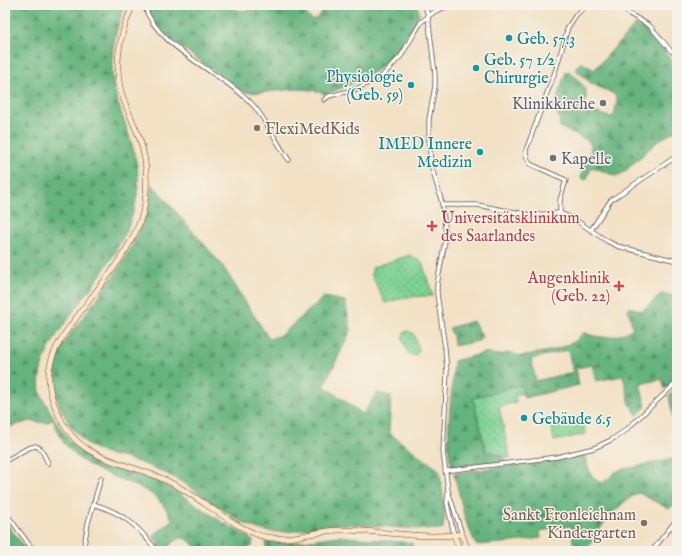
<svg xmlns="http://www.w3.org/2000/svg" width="682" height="556" viewBox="0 0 682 556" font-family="'IM FELL English',serif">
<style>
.green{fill:url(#green-dots);stroke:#5c7e59}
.forest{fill:url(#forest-firs);stroke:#506e4e;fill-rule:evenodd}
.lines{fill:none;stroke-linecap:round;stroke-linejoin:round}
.street-casing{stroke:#564537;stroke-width:5}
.secondary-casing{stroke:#564537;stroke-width:6}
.street{stroke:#fff;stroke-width:3.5}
.secondary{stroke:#fde5c5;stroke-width:5}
.culture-dot{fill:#0f9aa8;stroke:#f7f3e8;stroke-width:1.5}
.worship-dot{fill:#6b7280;stroke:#f7f3e8;stroke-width:1.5}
.education-dot{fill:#8d6e63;stroke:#f7f3e8;stroke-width:1.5}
.health-dot{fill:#e0444e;stroke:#f7f3e8;stroke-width:1.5}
.labels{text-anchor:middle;stroke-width:3;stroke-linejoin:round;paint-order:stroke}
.culture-label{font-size:16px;fill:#0d838f;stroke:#f7f3e8;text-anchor:start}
.worship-label{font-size:16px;fill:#5b616d;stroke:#f7f3e8;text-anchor:end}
.education-label{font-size:16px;fill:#785e54;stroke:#f7f3e8;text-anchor:start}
.health-label{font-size:16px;fill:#be3a42;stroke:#f7f3e8;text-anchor:start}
</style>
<defs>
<pattern id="green-dots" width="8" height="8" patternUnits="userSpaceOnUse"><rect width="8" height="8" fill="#7cd194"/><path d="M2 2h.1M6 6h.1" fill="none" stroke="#67aa78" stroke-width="1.8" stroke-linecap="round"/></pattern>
<pattern id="forest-firs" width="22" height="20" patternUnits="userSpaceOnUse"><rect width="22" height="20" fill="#65b37e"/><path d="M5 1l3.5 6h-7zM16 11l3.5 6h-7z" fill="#549267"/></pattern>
</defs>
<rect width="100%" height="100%" fill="#f7f3e8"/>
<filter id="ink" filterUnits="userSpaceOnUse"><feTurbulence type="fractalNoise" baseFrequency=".025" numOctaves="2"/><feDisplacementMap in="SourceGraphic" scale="8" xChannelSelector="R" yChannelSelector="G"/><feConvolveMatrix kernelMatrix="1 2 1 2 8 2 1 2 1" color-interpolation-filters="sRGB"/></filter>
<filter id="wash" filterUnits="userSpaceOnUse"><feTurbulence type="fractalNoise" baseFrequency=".012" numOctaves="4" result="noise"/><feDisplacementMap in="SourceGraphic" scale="16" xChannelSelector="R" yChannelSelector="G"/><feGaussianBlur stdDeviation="0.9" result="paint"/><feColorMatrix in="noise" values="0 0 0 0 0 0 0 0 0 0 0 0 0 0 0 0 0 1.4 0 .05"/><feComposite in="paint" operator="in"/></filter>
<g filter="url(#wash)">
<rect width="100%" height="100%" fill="#f2e1c4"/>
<g class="green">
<path d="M410 255 422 262 433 296 407 297 385 303 371 274 373 267Z"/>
<path d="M407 331 413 333 419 349 418 353 414 356 408 353 402 338 404 333Z"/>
<path d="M521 385 523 393 515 395 516 402 499 407 510 458C501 458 496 451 486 451L473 398Z"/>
<path d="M582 417 586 434 554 441 551 424Z"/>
</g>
<g class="forest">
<path d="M5 5H125C114 33 108 62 115 92 123 125 143 159 137 195 130 242 95 281 68 319 54 338 36 365 40 391 42 399 55 419 60 427 69 442 81 453 97 461 116 469 137 470 156 480 188 497 216 521 249 537L253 541 252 546 244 551H197C192 542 189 538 179 538L164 550 160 547 154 537V535L170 522 172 519C167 510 160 499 150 493 125 478 94 474 72 452 62 443 58 432 53 420L45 423 30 421 5 428Z"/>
<path d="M147 5H229C241 16 254 8 268 5 279 3 292 5 303 5L307 15 312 20 318 18 326 5H417C422 18 416 25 408 35 402 43 397 52 390 59 376 74 344 88 325 94 297 82 269 97 241 91L169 38 151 19Z"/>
<path d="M635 25 646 30 677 67V130L659 140 623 173 616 176 592 167 586 180 581 178 584 162 591 152V145L587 140 560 127 559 117 554 107 566 72 569 71C581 83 590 88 585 105L587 110 610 117 614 116 617 99 614 94 592 84 577 71 576 67 581 62 594 70Z"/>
<path d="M152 184 222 265 269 339 281 335 324 297 345 301 351 330 324 386 363 414 377 393 391 396 389 433 439 470C441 482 448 520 442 529 404 531 367 522 330 525 309 527 288 535 266 531 234 524 210 498 182 482 165 472 148 465 129 459 118 456 107 455 97 450 77 440 59 412 55 390 53 382 55 372 56 364 60 343 77 326 89 309 121 267 144 237 152 184Z"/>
<path d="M661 294 677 296V377L665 389 662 379 640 384 646 407 637 415 630 404 623 376 596 381 592 365 576 368 579 385 524 398 521 385 473 398 486 453H495L504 459V462L453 468C443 454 453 381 454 361L488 352 494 355 511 353 521 356 554 350 574 342 584 332C598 340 620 338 633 328L628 310 630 307 642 311ZM568 350 573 372 536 381 531 359Z"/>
<path d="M473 321 482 336 479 341 454 346 453 336 449 328Z"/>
<path d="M677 387V445L669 396Z"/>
<path d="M584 454C587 465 590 478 601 483 610 480 611 473 620 470L677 458V502L669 509 639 493C618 502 598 529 588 548L574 549 571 526 540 531 541 538 514 542 476 545 465 519 454 473 557 460Z"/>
<path d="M5 521 27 551H5Z"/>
<path d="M338 536 412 543 414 551H354V549L325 551 324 547 318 546 298 551H265L266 542 289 543Z"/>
</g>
</g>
<g filter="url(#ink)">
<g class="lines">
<defs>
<g id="street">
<path d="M144 5C157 48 220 71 250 102 265 116 276 143 289 160"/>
<path d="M425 5 428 16 435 74V86L429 119V141L431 164 442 203 446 235 437 285V294L445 348 447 372 443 452 448 490 447 503 454 535"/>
<path d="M625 5V10L628 13 650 26 671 51 677 54"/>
<path d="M324 100 329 96 354 90 382 76 401 56 421 22 434 12 450 5"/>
<path d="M442 205H477L531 215 560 213 574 219 607 241 617 246 677 261"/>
<path d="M560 213V200L566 180 530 164 526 155V150L556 69 568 27 576 15 587 5"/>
<path d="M591 230 611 200 677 156"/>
<path d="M5 461 28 448 36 446 41 449 48 463"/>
<path d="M445 471 557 457 594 448 611 440 626 430 677 382"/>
<path d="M448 491 462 534"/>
<path d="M93 504C124 513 138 526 157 551"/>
<path d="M5 512 34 551"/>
<path d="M83 551 88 523 101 478"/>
<path d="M652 551 677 519"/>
</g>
<g id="secondary">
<path d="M133 5C121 31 114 58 120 87 124 105 133 120 139 137 147 159 148 180 145 203 138 246 98 286 74 321 62 336 51 353 49 372 48 386 51 398 57 411 80 468 132 459 177 486 203 500 238 531 266 537 291 542 316 530 341 530 382 530 421 540 462 534L468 551"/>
<path d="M454 535 460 551"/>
</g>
</defs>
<use href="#street" class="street-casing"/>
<use href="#secondary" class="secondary-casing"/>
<use href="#street" class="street"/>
<use href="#secondary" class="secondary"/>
</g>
</g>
<g class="culture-dot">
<circle cx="509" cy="38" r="4"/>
<circle cx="476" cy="68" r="4"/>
<circle cx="411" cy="85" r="4"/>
<circle cx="480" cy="152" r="4"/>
<circle cx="524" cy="418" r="4"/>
</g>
<g class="worship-dot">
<circle cx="603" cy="103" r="4"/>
<circle cx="553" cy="158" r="4"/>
</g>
<g class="education-dot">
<circle cx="257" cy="128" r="4"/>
<circle cx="644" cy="523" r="4"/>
</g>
<g class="health-dot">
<path d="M430 220h4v4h4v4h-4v4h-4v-4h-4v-4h4z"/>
<path d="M617 280h4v4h4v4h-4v4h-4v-4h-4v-4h4z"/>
</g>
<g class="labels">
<g class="culture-label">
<text x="517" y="44">Geb. 57.3</text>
<text x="484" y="65">Geb. 57 1/2<tspan x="484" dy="18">Chirurgie</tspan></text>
<text x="403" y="82" text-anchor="end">Physiologie<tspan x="403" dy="18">(Geb. 59)</tspan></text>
<text x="472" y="149" text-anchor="end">IMED Innere<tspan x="472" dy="18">Medizin</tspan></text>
<text x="532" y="424">Gebäude 6.5</text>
</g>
<g class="worship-label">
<text x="595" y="109">Klinikkirche</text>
<text x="561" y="164" text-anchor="start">Kapelle</text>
</g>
<g class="education-label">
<text x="265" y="134">FlexiMedKids</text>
<text x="636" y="520" text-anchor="end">Sankt Fronleichnam<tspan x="636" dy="18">Kindergarten</tspan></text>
</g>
<g class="health-label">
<text x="441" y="223">Universitätsklinikum<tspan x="441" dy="18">des Saarlandes</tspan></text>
<text x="610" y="283" text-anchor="end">Augenklinik<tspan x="610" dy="18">(Geb. 22)</tspan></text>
</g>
</g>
<rect width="682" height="556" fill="none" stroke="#f7f3e8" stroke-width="20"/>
</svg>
